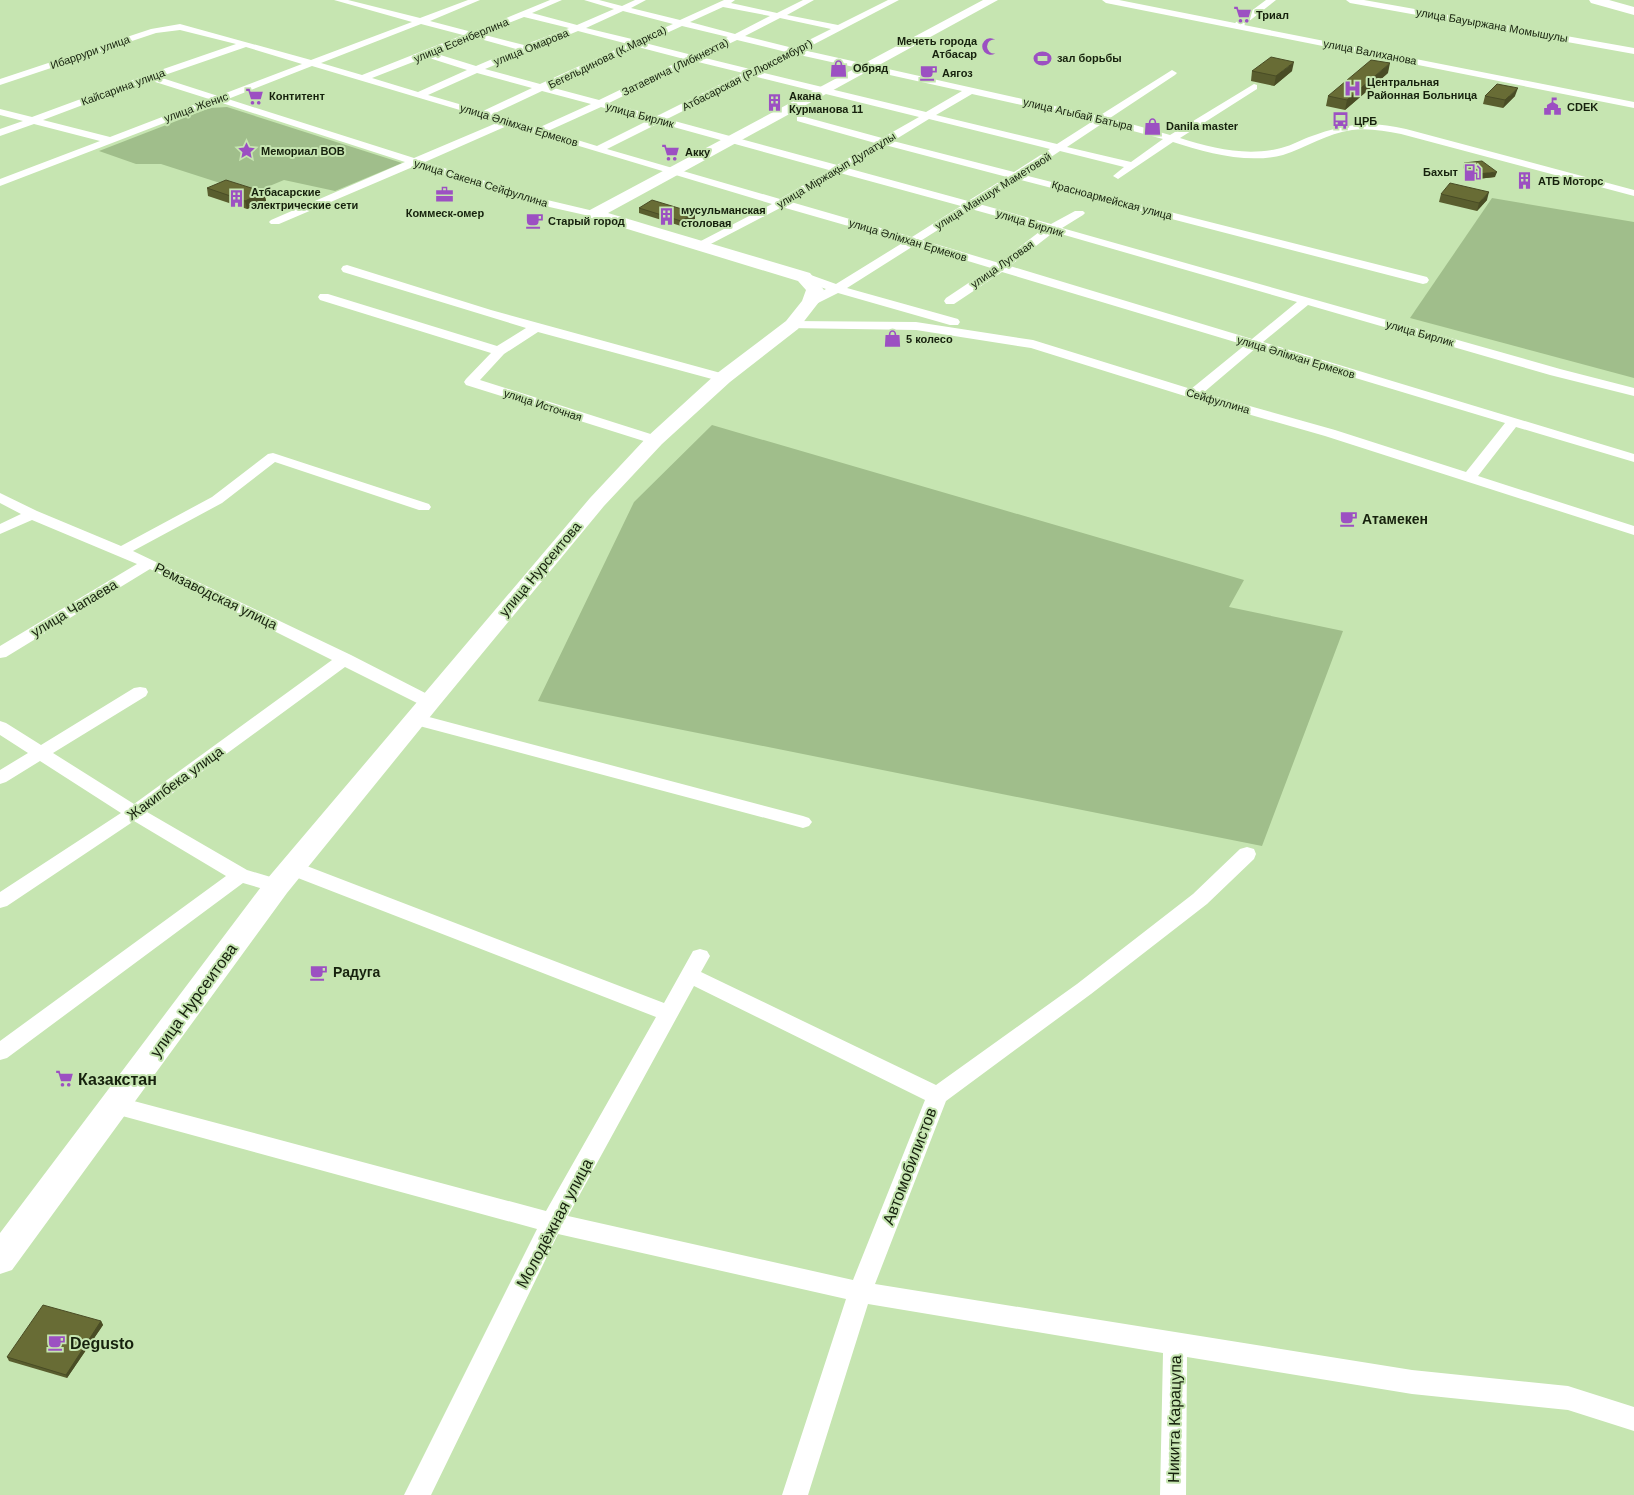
<svg xmlns="http://www.w3.org/2000/svg" width="1634" height="1495" viewBox="0 0 1634 1495" font-family="Helvetica,sans-serif">
<style>
.green{fill:#a0be8b}
.lines{fill:none;stroke-linecap:round;stroke-linejoin:round}
.street{fill:#fff;fill-rule:evenodd}
.secondary{fill:#fff;fill-rule:evenodd}
.wall{fill:#595d2e}
.shaded-wall{fill:#494c25}
.building{fill:#686c35;stroke:#494c25}
.labels{text-anchor:middle;stroke-width:4;stroke-linejoin:round;paint-order:stroke}
.far-poi-label{font-size:11px;font-weight:bold;fill:#16210d;stroke:#c6e5b1;text-anchor:start}
.far-street-label{font-size:11px;fill:#16210d;stroke:#c6e5b1}
.poi-label{font-size:14px;font-weight:bold;fill:#16210d;stroke:#c6e5b1;text-anchor:start}
.street-label{font-size:14px;fill:#16210d;stroke:#c6e5b1}
.near-street-label{font-size:16px;fill:#16210d;stroke:#c6e5b1}
.near-poi-label{font-size:16px;font-weight:bold;fill:#16210d;stroke:#c6e5b1;text-anchor:start}
</style>
<rect width="100%" height="100%" fill="#c6e5b1"/>
<g class="green">
<path d="M227 107 402 163 335 191 284 180 255 192 217 182 161 164H136L99 151 210 108Z"/>
<path d="M1492 198 1634 222V378L1410 318Z"/>
<path d="M712 425 1244 580 1229 607 1343 631 1262 846 538 701 634 502Z"/>
</g>
<g class="lines">
<g class="street">
<path d="M334 0H348L420 18 468 0H480L430 21 472 32 550 0H562L532 13 577 25 614 9 584 0H599L622 6 635 0H646L631 8 680 20 724 0H735L731 3 777 13 803 0H814L787 15 838 25 888 0H899L803 50 1099 116 1172 70 1177 73 1175 75 1110 118 1170 135 1254 84 1257 85V89L1180 138C1211 148 1244 156 1277 149 1288 147 1299 141 1309 137 1344 124 1369 120 1406 129L1634 190V196L1401 134C1385 131 1368 128 1352 130 1327 133 1306 148 1283 155 1247 164 1207 153 1173 142L1118 179 1113 176 1124 167 1060 151 1024 175 1427 277 1429 280 1427 283 1423 284 1017 179 979 204 1051 224 1075 211H1083L1085 213 1083 215 1062 228 1560 369 1634 388V396L1550 375 1308 305 1263 342 1634 454V462L1516 427 1478 476 1634 526V535L1325 436 1188 397 1031 348 916 330 788 328 786 325 792 321 916 322 1033 340 1191 389 1245 345 1002 272 954 304H946L944 301 946 298 991 268 915 245 847 288 958 319 960 322 958 325H950L838 293 814 305H806L804 302 806 299 826 289 800 280 798 277 800 274H808L836 284 904 242 782 207 703 248H695L693 246 695 244 772 204 509 125 425 162 543 199 598 212 600 214 598 216 594 217 536 204 415 166 279 224H271L269 222 271 220 405 162 219 102 0 186V179L100 141 34 124 0 136V129L23 121 0 115V109L32 117 146 75 236 44 180 30 156 33 0 85V79L151 29 180 24 311 60 412 22ZM723 7 770 16 735 34 690 22ZM623 11 673 24 636 40 586 28ZM524 17 569 28 524 45 481 34ZM780 18 831 29 793 48 745 36ZM421 24 463 35 362 75 321 63ZM682 26 728 37 692 55 645 43ZM578 31 628 44 540 84 485 69ZM473 37 516 49 476 66 434 53ZM737 40 786 52 750 69 701 57ZM246 47 302 64 218 96 159 77ZM638 47 684 59 599 100 550 87ZM795 54 962 91 926 112 760 72ZM426 57 467 70 418 92 372 78ZM694 61 743 73 657 116 609 103ZM312 66 480 116 499 122 414 158 228 99ZM477 73 532 88 483 111 428 95ZM753 76 919 117 882 138 805 117H797V121L875 143 837 165 667 119ZM149 80 209 99 110 137 43 120ZM542 91 591 104 538 128 493 114ZM972 94 1093 121 1057 144 936 115ZM601 107 649 120 597 146 548 131ZM929 119 1050 149 1014 172 893 141ZM659 123 829 170 780 199 607 149ZM1103 123 1163 139 1131 162 1067 147ZM885 145 1007 177 968 201 847 168ZM840 173 961 206 912 237 791 202ZM971 209 1043 229 999 263 922 240ZM1054 232 1297 302 1252 339 1010 266ZM1256 348 1505 423 1466 472 1335 430 1203 393Z"/>
<path d="M1102 0H1119L1235 23 1266 0H1276L1244 25 1634 102V108L1106 3Z"/>
<path d="M1346 0H1364L1634 48V54L1350 3Z"/>
<path d="M347 265 491 310 728 375 730 378 723 382 538 332 504 354 480 380 660 437 662 440 655 444 650 443 466 385 464 382 466 379 491 353 320 300 318 297 320 294H328L497 346 526 328 343 272 341 269 343 266Z"/>
<path d="M273 453 429 504 431 507 429 510H419L275 462 222 503 133 551 351 655 435 698 437 702 435 706 429 707 423 706 345 667 147 812 247 870 284 881 287 886 284 891 277 893 243 883 7 1058 0 1060V1041L226 876 134 821 7 906 0 908V892L121 813 40 761 6 782 0 784V770L28 753 0 735V721L6 723 41 745 134 688 140 687 146 688 148 692 146 696 53 753 134 804 332 660 150 569 6 657 0 658V646L137 564 32 520 0 534V524L21 514 0 503V493L37 511 121 546 212 497 268 454Z"/>
<path d="M414 713 803 816 809 818 812 822 809 826 803 828 408 723 405 719 408 715Z"/>
<path d="M1247 847 1254 849 1256 854 1254 859 1207 904 1091 994 946 1101 875 1284 1412 1370 1568 1386 1634 1407V1431L1568 1410 1412 1394 1187 1357 1186 1495H1160L1163 1353 868 1304 808 1495H782L846 1299 558 1234 431 1495H404L537 1229 115 1114 107 1111 104 1105 107 1099 115 1096 546 1211 656 1017 285 873 283 868 285 863 292 861 299 863 664 1003 693 951 700 949 707 951 710 956 701 972 936 1085 1077 984 1193 894 1240 849ZM694 986 925 1100 853 1280 568 1216Z"/>
</g>
<g class="secondary">
<path d="M983 0H998L608 213 810 273 824 290 819 302 798 329 730 382 662 444 604 506 438 707 287 893 12 1270 0 1274V1233L267 879 590 498 648 436 716 374 786 321 802 301 806 290 798 281 588 217 586 214 588 211Z"/>
<path d="M1589 0H1609L1634 7V15L1591 3Z"/>
</g>
</g>
<g class="wall">
<path d="M1252 71H1292L1274 86 1251 81Z"/>
<path d="M1388 73 1345 110 1326 106 1328 96Z"/>
<path d="M1485 96H1515L1503 108 1483 104Z"/>
<path d="M1464 163 1495 177 1477 179 1463 168Z"/>
<path d="M207 188 264 192 266 201 247 209 208 196Z"/>
<path d="M1441 194 1487 200 1477 211 1439 202Z"/>
<path d="M639 208 695 219 681 226 639 213Z"/>
<path d="M101 1321 103 1325 67 1378 9 1361 7 1357Z"/>
</g>
<g class="shaded-wall">
<path d="M1294 62 1292 71 1274 86 1276 76Z"/>
<path d="M1390 63 1388 73 1345 110 1347 100Z"/>
<path d="M1518 88 1515 96 1503 108 1505 100Z"/>
<path d="M1497 172 1495 177 1477 179 1478 174Z"/>
<path d="M264 192 266 201 247 209 245 201Z"/>
<path d="M1489 192 1487 200 1477 211 1479 203Z"/>
<path d="M695 213V219L681 226V221Z"/>
<path d="M101 1321 103 1325 67 1378 66 1375Z"/>
</g>
<g class="building">
<path d="M1271 57 1294 62 1276 76 1252 71Z"/>
<path d="M1371 60 1390 63 1347 100 1328 96Z"/>
<path d="M1497 84 1518 88 1505 100 1485 96Z"/>
<path d="M1482 161 1497 172 1478 174 1464 163Z"/>
<path d="M226 180 264 192 245 201 207 188Z"/>
<path d="M1450 183 1489 192 1479 203 1441 194Z"/>
<path d="M652 200 695 213 681 221 639 208Z"/>
<path d="M43 1305 101 1321 66 1375 7 1357Z"/>
</g>
<defs>
<symbol id="supermarket-bare" viewBox="-9 -9 18 18"><path d="M-6-5.5h2.5l.6 2H6L4.5 2H-2.5L-4.4-4H-6ZM-1.5 3.2a1.3 1.3 0 1 0 .1 0ZM3 3.2a1.3 1.3 0 1 0 .1 0Z" fill="#9c50c2" stroke="#c6e5b1" stroke-width="2.5" paint-order="stroke"/></symbol>
<symbol id="mosque-bare" viewBox="-9 -9 18 18"><path d="M3.5-4.9A6 6 0 1 0 3.5 4.9A5 5 0 1 1 3.5-4.9Z" fill="#9c50c2" stroke="#c6e5b1" stroke-width="2.5" paint-order="stroke"/></symbol>
<symbol id="stadium-bare" viewBox="-9 -9 18 18"><path d="M0-5a6.5 5 0 1 0 0 10a6.5 5 0 1 0 0-10ZM-3.5-1.8h7v3.6h-7Z" fill="#9c50c2" stroke="#c6e5b1" stroke-width="2.5" paint-order="stroke"/></symbol>
<symbol id="shop-bare" viewBox="-9 -9 18 18"><path d="M-5-2.5h2.3a2.7 3.5 0 0 1 5.4 0H5L5.5 6h-11ZM-1.5-2.5h3a1.5 2.3 0 0 0-3 0Z" fill="#9c50c2" stroke="#c6e5b1" stroke-width="2.5" paint-order="stroke"/></symbol>
<symbol id="cafe-bare" viewBox="-9 -9 18 18"><path d="M-5.5-4.5H6V0H3Q3 3.5 0 3.5H-2.5Q-5.5 3.5-5.5 0ZM3-3.2v2h1.7v-2ZM-6 4.5H4V6H-6Z" fill="#9c50c2" stroke="#c6e5b1" stroke-width="2.5" paint-order="stroke"/></symbol>
<symbol id="hospital-bare" viewBox="-9 -9 18 18"><path d="M-5-5h3v3.5h4V-5h3V5h-3V1.5h-4V5h-3Z" fill="#9c50c2" stroke="#c6e5b1" stroke-width="2.5" paint-order="stroke"/></symbol>
<symbol id="building-bare" viewBox="-9 -9 18 18"><path d="M-4-6H4V6H1V3H-1V6H-4ZM-2.5-4.3h1.7v1.8h-1.7ZM.8-4.3h1.7v1.8H.8ZM-2.5-1h1.7V.8h-1.7ZM.8-1h1.7V.8H.8Z" fill="#9c50c2" stroke="#c6e5b1" stroke-width="2.5" paint-order="stroke"/></symbol>
<symbol id="civic-bare" viewBox="-9 -9 18 18"><path d="M-.6-6.5H3V-4.5H.6V-3L4-1V1h2V6H-6V1h2V-1L-.6-3ZM-1.2 2.5V6h2.4V2.5Z" fill="#9c50c2" stroke="#c6e5b1" stroke-width="2.5" paint-order="stroke"/></symbol>
<symbol id="bus-bare" viewBox="-9 -9 18 18"><path d="M-5-6H5V4H4V6H2V4H-2V6H-4V4H-5ZM-3.5-4V0h7V-4ZM-3.5 1.2v1.5H-2V1.2ZM2 1.2v1.5H3.5V1.2Z" fill="#9c50c2" stroke="#c6e5b1" stroke-width="2.5" paint-order="stroke"/></symbol>
<symbol id="sight-bare" viewBox="-9 -9 18 18"><path d="M0-6L1.8-2.2L6-1.7L2.9 1.2L3.7 5.4L0 3.3L-3.7 5.4L-2.9 1.2L-6-1.7L-1.8-2.2Z" fill="#9c50c2" stroke="#c6e5b1" stroke-width="2.5" paint-order="stroke"/></symbol>
<symbol id="fuel-bare" viewBox="-9 -9 18 18"><path d="M-5.5-6h7V0h2V4h1.3V-2.5L3-4.5l.8-.8L6-3V5H2.5V1h-1V6h-7ZM-4.2-4.7v3.2H.2V-4.7Z" fill="#9c50c2" stroke="#c6e5b1" stroke-width="2.5" paint-order="stroke"/></symbol>
<symbol id="office-bare" viewBox="-9 -9 18 18"><path d="M-6-3h4V-5.5h4V-3h4V5H-6ZM-1-4.5V-3h2v-1.5ZM-6 0V1H6V0Z" fill="#9c50c2" stroke="#c6e5b1" stroke-width="2.5" paint-order="stroke"/></symbol>
</defs>
<g fill-rule="evenodd">
<use href="#supermarket-bare" x="1230" y="2" width="25" height="25"/>
<use href="#mosque-bare" x="978" y="34" width="25" height="25"/>
<use href="#stadium-bare" x="1030" y="46" width="25" height="25"/>
<use href="#shop-bare" x="826" y="56" width="25" height="25"/>
<use href="#cafe-bare" x="916" y="60" width="25" height="25"/>
<use href="#hospital-bare" x="1340" y="76" width="25" height="25"/>
<use href="#supermarket-bare" x="242" y="84" width="25" height="25"/>
<use href="#building-bare" x="762" y="90" width="25" height="25"/>
<use href="#civic-bare" x="1540" y="94" width="25" height="25"/>
<use href="#bus-bare" x="1328" y="108" width="25" height="25"/>
<use href="#shop-bare" x="1140" y="114" width="25" height="25"/>
<use href="#sight-bare" x="234" y="138" width="25" height="25"/>
<use href="#supermarket-bare" x="658" y="140" width="25" height="25"/>
<use href="#fuel-bare" x="1460" y="160" width="25" height="25"/>
<use href="#building-bare" x="1512" y="168" width="25" height="25"/>
<use href="#office-bare" x="432" y="182" width="25" height="25"/>
<use href="#building-bare" x="224" y="186" width="25" height="25"/>
<use href="#building-bare" x="654" y="204" width="25" height="25"/>
<use href="#cafe-bare" x="522" y="208" width="25" height="25"/>
<use href="#shop-bare" x="880" y="326" width="25" height="25"/>
<use href="#cafe-bare" x="1336" y="506" width="25" height="25"/>
<use href="#cafe-bare" x="306" y="960" width="25" height="25"/>
<use href="#supermarket-bare" x="52" y="1066" width="25" height="25"/>
<use href="#cafe-bare" x="44" y="1330" width="25" height="25"/>
</g>
<g class="labels">
<g class="far-poi-label">
<text x="1256" y="19">Триал</text>
<text x="977" y="45" text-anchor="end">Мечеть города<tspan x="977" dy="13">Атбасар</tspan></text>
<text x="1057" y="62">зал борьбы</text>
<text x="853" y="72">Обряд</text>
<text x="942" y="77">Аягоз</text>
<text x="1367" y="86">Центральная<tspan x="1367" dy="13">Районная Больница</tspan></text>
<text x="269" y="100">Контитент</text>
<text x="789" y="100">Акана<tspan x="789" dy="13">Курманова 11</tspan></text>
<text x="1567" y="111">CDEK</text>
<text x="1354" y="125">ЦРБ</text>
<text x="1166" y="130">Danila master</text>
<text x="261" y="155">Мемориал ВОВ</text>
<text x="685" y="156">Акку</text>
<text x="1458" y="176" text-anchor="end">Бахыт</text>
<text x="1538" y="185">АТБ Моторс</text>
<text x="251" y="196">Атбасарские<tspan x="251" dy="13">электрические сети</tspan></text>
<text x="681" y="214">мусульманская<tspan x="681" dy="13">столовая</tspan></text>
<text x="445" y="217" text-anchor="middle">Коммеск-омер</text>
<text x="548" y="225">Старый город</text>
<text x="906" y="343">5 колесо</text>
</g>
<g class="far-street-label">
<text transform="translate(1492 25) rotate(10)" y="4">улица Бауыржана Момышулы</text>
<text transform="translate(461 40) rotate(-22)" y="4">улица Есенберлина</text>
<text transform="translate(531 47) rotate(-22)" y="4">улица Омарова</text>
<text transform="translate(90 52) rotate(-19)" y="4">Ибаррури улица</text>
<text transform="translate(1370 52) rotate(11)" y="4">улица Валиханова</text>
<text transform="translate(607 57) rotate(-26)" y="4">Бегельдинова (К.Маркса)</text>
<text transform="translate(675 67) rotate(-26)" y="4">Затаевича (Либкнехта)</text>
<text transform="translate(747 75) rotate(-27)" y="4">Атбасарская (Р.Люксембург)</text>
<text transform="translate(123 87) rotate(-20)" y="4">Кайсарина улица</text>
<text transform="translate(196 107) rotate(-20)" y="4">улица Женис</text>
<text transform="translate(1078 114) rotate(13)" y="4">улица Агыбай Батыра</text>
<text transform="translate(640 115) rotate(15)" y="4">улица Бирлик</text>
<text transform="translate(519 125) rotate(17)" y="4">улица Әлімхан Ермеков</text>
<text transform="translate(836 170) rotate(-31)" y="4">улица Міржақып Дулатұлы</text>
<text transform="translate(481 183) rotate(17)" y="4">улица Сакена Сейфуллина</text>
<text transform="translate(993 191) rotate(-32)" y="4">улица Маншук Маметовой</text>
<text transform="translate(1112 200) rotate(15)" y="4">Красноармейская улица</text>
<text transform="translate(1030 223) rotate(17)" y="4">улица Бирлик</text>
<text transform="translate(908 240) rotate(17)" y="4">улица Әлімхан Ермеков</text>
<text transform="translate(1002 264) rotate(-35)" y="4">улица Луговая</text>
<text transform="translate(1420 333) rotate(16)" y="4">улица Бирлик</text>
<text transform="translate(1296 357) rotate(17)" y="4">улица Әлімхан Ермеков</text>
<text transform="translate(1218 401) rotate(16)" y="4">Сейфуллина</text>
<text transform="translate(543 405) rotate(18)" y="4">улица Источная</text>
</g>
<g class="poi-label">
<text x="1362" y="524">Атамекен</text>
<text x="333" y="977">Радуга</text>
</g>
<g class="street-label">
<text transform="translate(540 569) rotate(-50)" y="5">улица Нурсеитова</text>
<text transform="translate(216 596) rotate(26)" y="5">Ремзаводская улица</text>
<text transform="translate(74 608) rotate(-31)" y="5">улица Чапаева</text>
<text transform="translate(175 783) rotate(-36)" y="5">Жакипбека улица</text>
</g>
<g class="near-street-label">
<text transform="translate(193 1000) rotate(-54)" y="6">улица Нурсеитова</text>
<text transform="translate(909 1166) rotate(-69)" y="6">Автомобилистов</text>
<text transform="translate(554 1223) rotate(-62)" y="6">Молодёжная улица</text>
<text transform="translate(1174 1419) rotate(-89)" y="6">Никита Карацупа</text>
</g>
<g class="near-poi-label">
<text x="78" y="1085">Казакстан</text>
<text x="70" y="1349">Degusto</text>
</g>
</g>
</svg>
